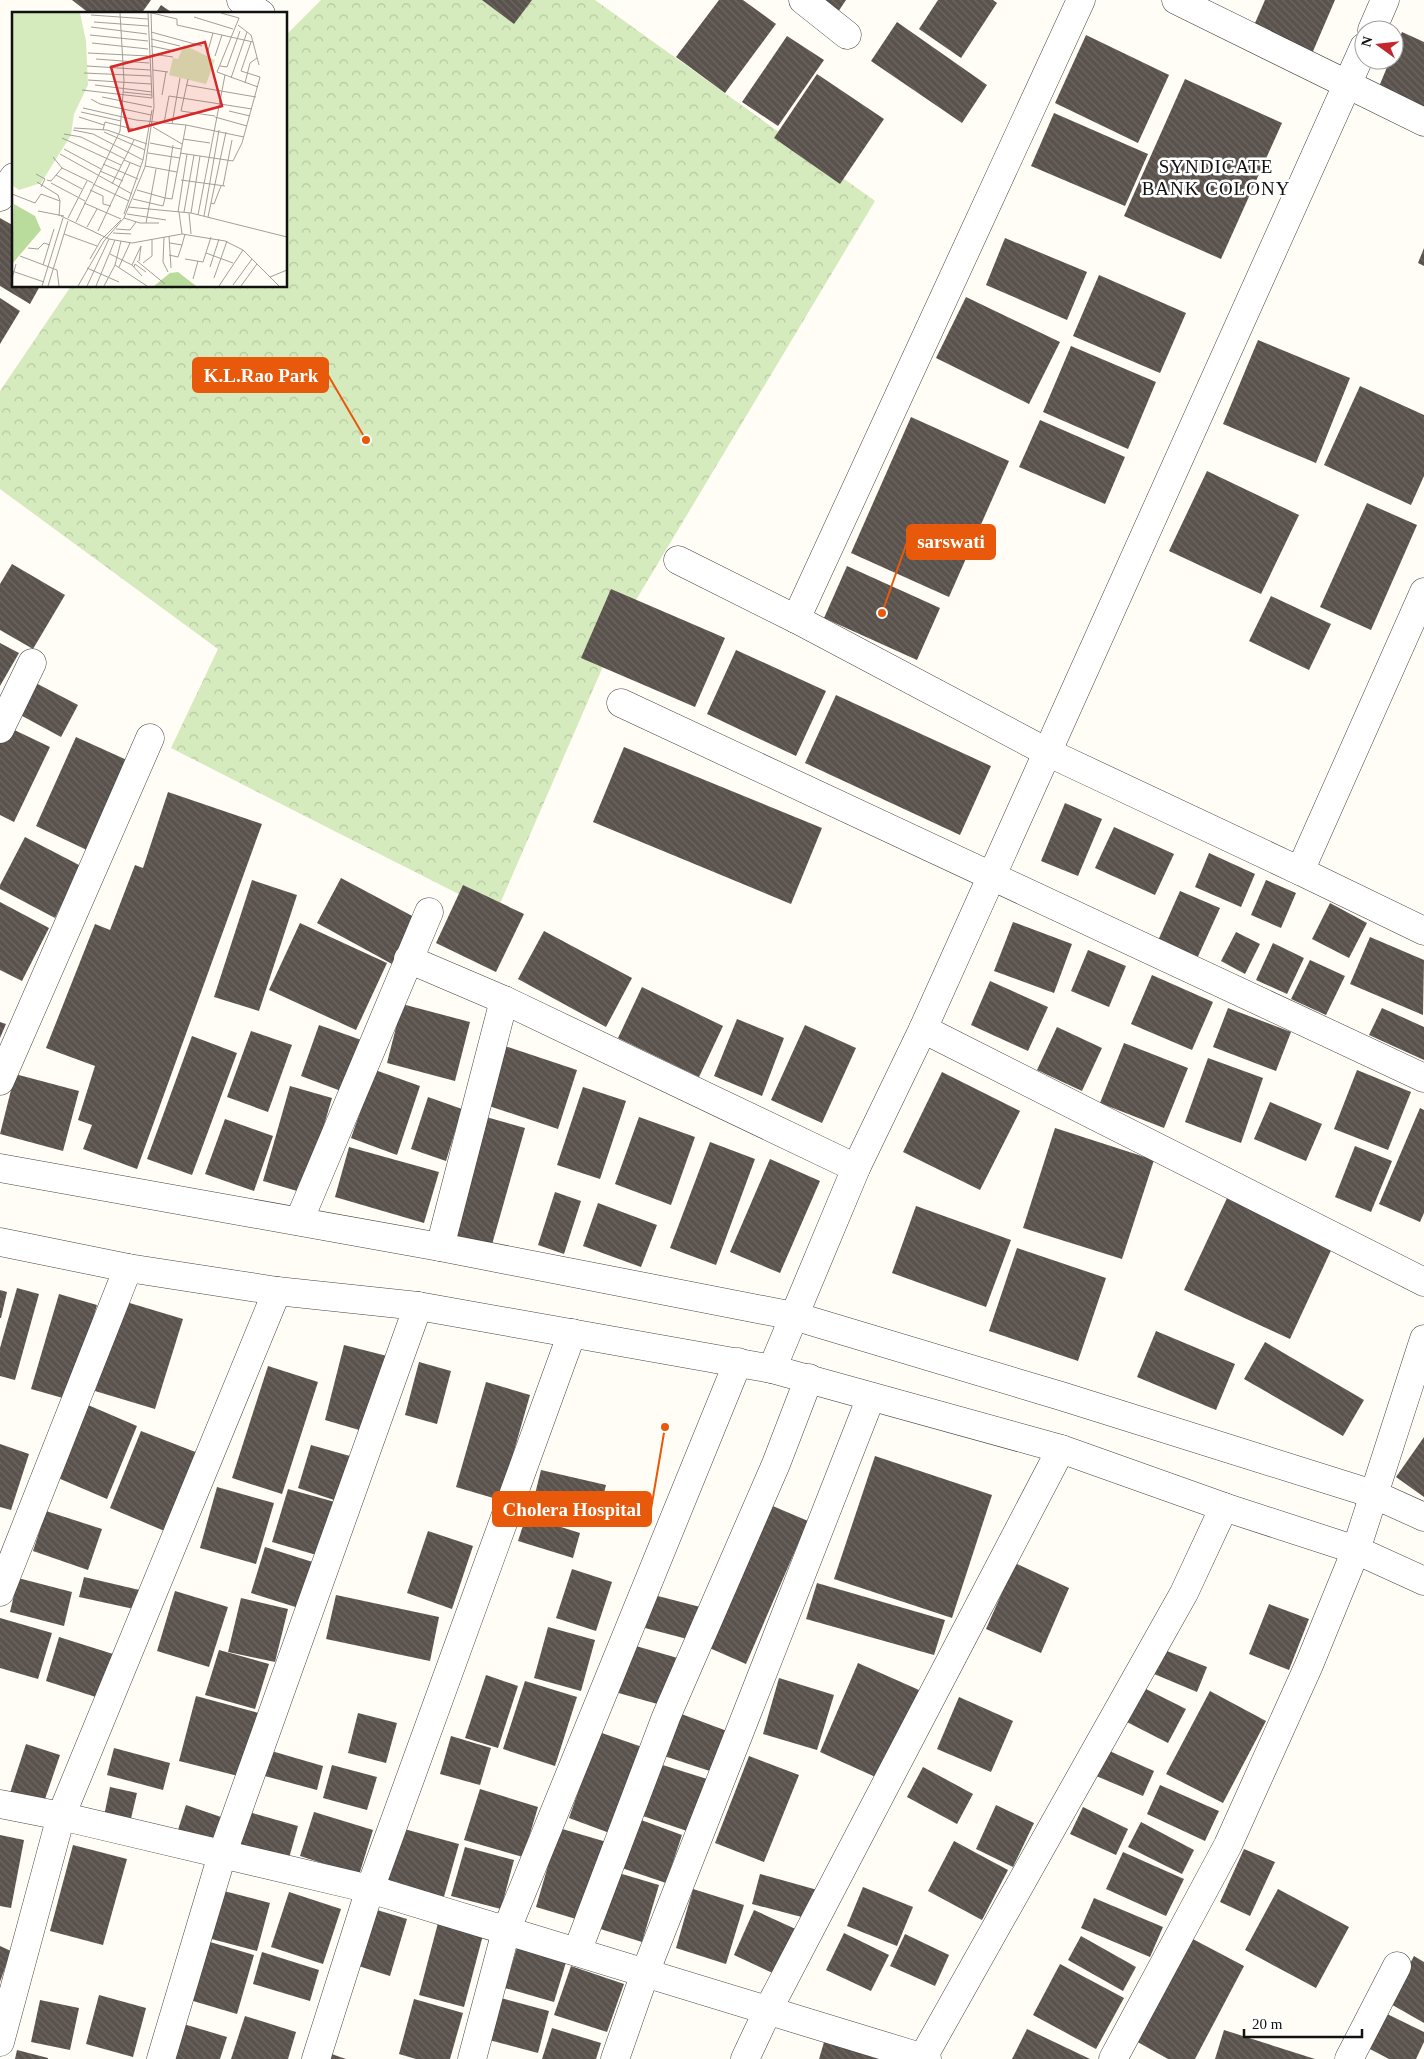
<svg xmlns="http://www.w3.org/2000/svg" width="1424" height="2059" viewBox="0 0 1424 2059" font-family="Georgia,serif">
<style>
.park{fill:url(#park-crowns)}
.building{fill:url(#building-back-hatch)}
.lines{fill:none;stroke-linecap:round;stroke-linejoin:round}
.minor-casing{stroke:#444;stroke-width:29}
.minor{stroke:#fff;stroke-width:28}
.labels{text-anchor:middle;stroke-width:5;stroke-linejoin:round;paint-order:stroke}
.neighbourhood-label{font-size:19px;letter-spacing:1px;fill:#111;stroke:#fff}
.inset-road{fill:none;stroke:#a09f9a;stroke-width:1}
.view{fill:#d62828;fill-opacity:0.15;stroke:#d62828;stroke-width:2.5}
.inset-edge{fill:none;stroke:#111;stroke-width:2.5}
.leader{fill:none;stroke:#e8590c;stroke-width:2}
.callout-dot{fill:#e8590c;stroke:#fff;stroke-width:2}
.callout{fill:#e8590c;stroke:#e8590c;stroke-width:2}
.callout-label{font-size:19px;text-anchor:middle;font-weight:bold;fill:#fff}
</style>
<defs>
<pattern id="park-crowns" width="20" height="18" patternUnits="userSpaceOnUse" patternTransform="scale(1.25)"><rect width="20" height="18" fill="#d5ebbd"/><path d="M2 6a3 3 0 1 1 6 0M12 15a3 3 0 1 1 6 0" fill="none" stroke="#b6c8a1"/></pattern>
<pattern id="building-back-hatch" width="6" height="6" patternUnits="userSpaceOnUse" patternTransform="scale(1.25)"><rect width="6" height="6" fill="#5a524d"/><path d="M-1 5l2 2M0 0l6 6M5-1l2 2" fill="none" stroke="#6d6662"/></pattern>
</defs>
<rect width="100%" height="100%" fill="#fffdf5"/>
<path class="park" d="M321 0H595L875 201 621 625 496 913 171 748 218 649 0 489V391L71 286H286V35Z"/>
<g class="building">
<path d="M72 0H151L141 14H90Z"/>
<path d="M482 0H532L514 24Z"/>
<path d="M719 0H743L776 24 725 93 676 57Z"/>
<path d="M821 0H846L838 12Z"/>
<path d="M938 0H993L997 3 961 58 919 29Z"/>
<path d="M1265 0H1335L1311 56 1252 30Z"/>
<path d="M161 5 174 14H155Z"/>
<path d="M897 22 987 85 962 123 871 61Z"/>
<path d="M1402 32 1424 42V109L1378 89 1390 60H1394V51Z"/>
<path d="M1086 35 1169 75 1138 143 1055 103Z"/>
<path d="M787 36 824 60 778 126 742 102Z"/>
<path d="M817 74 884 119 840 184 774 138Z"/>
<path d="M1185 79 1282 123 1221 259 1124 216Z"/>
<path d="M1054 113 1148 154 1125 206 1031 166Z"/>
<path d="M0 218 14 226V286H40L30 304 0 286Z"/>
<path d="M1005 238 1087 272 1067 320 986 285Z"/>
<path d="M1424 248V266L1418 263Z"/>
<path d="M1099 275 1186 313 1160 373 1073 336Z"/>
<path d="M966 297 1060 342 1029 404 936 358Z"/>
<path d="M0 298 20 311 0 344Z"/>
<path d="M1258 340 1350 378 1316 463 1223 424Z"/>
<path d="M1071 346 1156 382 1128 449 1043 412Z"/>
<path d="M1360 386 1424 415V476L1411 505 1324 465Z"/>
<path d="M911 417 1009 461 949 597 851 553Z"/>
<path d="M1040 420 1125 457 1105 504 1019 467Z"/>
<path d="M1207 471 1299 515 1261 594 1169 551Z"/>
<path d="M1367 503 1417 525 1371 630 1320 607Z"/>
<path d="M12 564 65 595 33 649 0 630V584Z"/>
<path d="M847 566 940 608 917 660 824 618Z"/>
<path d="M611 589 725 638 695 707 581 658Z"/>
<path d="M1271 596 1331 624 1309 670 1249 641Z"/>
<path d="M0 643 19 653 0 686Z"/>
<path d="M736 650 826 691 796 756 707 714Z"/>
<path d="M30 680 78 705 61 737 13 711Z"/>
<path d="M836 695 991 766 960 835 805 763Z"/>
<path d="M6 726 50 747 14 822 0 815V739Z"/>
<path d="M76 737 129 761 89 851 36 826Z"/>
<path d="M624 747 822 828 791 904 593 822Z"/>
<path d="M168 792 262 824 137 1169 83 1149 92 1125 78 1120 95 1066 46 1048 95 924 110 930 135 865 143 868Z"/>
<path d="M1065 803 1102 819 1078 876 1041 861Z"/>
<path d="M1114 827 1174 854 1155 895 1095 868Z"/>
<path d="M25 837 81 866 55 918 0 889V885Z"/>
<path d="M1209 853 1255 874 1241 907 1195 887Z"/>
<path d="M341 878 416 918 392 964 317 923Z"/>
<path d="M252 880 297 895 259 1011 214 997Z"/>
<path d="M1266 880 1296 893 1281 928 1251 915Z"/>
<path d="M463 885 524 914 496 972 436 943Z"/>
<path d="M1180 891 1220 908 1195 963 1156 945Z"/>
<path d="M0 902 49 928 22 981 0 970Z"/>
<path d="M1330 903 1367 923 1349 958 1312 939Z"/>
<path d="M1013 922 1072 944 1054 993 994 971Z"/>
<path d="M300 923 387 963 356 1030 269 990Z"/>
<path d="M544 931 632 978 606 1027 518 979Z"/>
<path d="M1236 932 1260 944 1245 974 1221 961Z"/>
<path d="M1370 937 1424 960 1423 1015 1350 984Z"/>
<path d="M1273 943 1304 958 1287 994 1256 980Z"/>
<path d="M1088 950 1126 966 1109 1007 1071 991Z"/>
<path d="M1310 960 1345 976 1326 1015 1291 999Z"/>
<path d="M1152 975 1213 1002 1192 1050 1131 1024Z"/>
<path d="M990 981 1048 1007 1028 1051 971 1025Z"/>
<path d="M642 987 723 1026 699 1077 618 1038Z"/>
<path d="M402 1004 470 1022 455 1081 387 1063Z"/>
<path d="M1228 1008 1291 1032 1276 1071 1213 1047Z"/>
<path d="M1382 1008 1424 1027V1060L1369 1035Z"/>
<path d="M737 1019 784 1038 762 1096 714 1076Z"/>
<path d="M0 1022 6 1024 0 1038Z"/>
<path d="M319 1025 367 1042 349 1094 301 1076Z"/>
<path d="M805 1025 856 1048 822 1123 771 1100Z"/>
<path d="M1057 1027 1102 1048 1082 1091 1037 1070Z"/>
<path d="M251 1031 292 1045 268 1112 227 1097Z"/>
<path d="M192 1036 237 1053 192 1175 147 1159Z"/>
<path d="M1124 1043 1188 1068 1164 1128 1100 1103Z"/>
<path d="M502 1045 577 1070 558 1129 483 1104Z"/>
<path d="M1208 1058 1263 1078 1241 1143 1185 1122Z"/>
<path d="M375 1070 420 1086 397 1155 351 1138Z"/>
<path d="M1357 1070 1411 1092 1388 1150 1334 1129Z"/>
<path d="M942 1072 1020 1111 980 1190 903 1152Z"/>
<path d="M15 1074 79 1091 63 1151 0 1134Z"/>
<path d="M290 1086 332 1098 304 1193 263 1181Z"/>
<path d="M583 1087 626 1101 600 1179 557 1165Z"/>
<path d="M428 1097 462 1109 446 1161 411 1149Z"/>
<path d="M1270 1102 1322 1124 1306 1161 1254 1139Z"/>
<path d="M1420 1108 1424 1110V1213L1420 1222 1379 1204Z"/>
<path d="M479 1115 525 1128 491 1248 445 1235Z"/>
<path d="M639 1117 695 1137 671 1205 615 1184Z"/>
<path d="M225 1119 273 1136 254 1191 205 1174Z"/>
<path d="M1055 1128 1154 1160 1122 1259 1023 1228Z"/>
<path d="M710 1142 755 1159 716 1265 670 1248Z"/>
<path d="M1355 1146 1392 1161 1371 1212 1335 1197Z"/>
<path d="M349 1147 439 1172 424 1223 335 1197Z"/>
<path d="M770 1159 820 1181 780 1273 730 1252Z"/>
<path d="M555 1192 581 1201 564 1254 538 1245Z"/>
<path d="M1228 1196 1334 1244 1290 1339 1184 1290Z"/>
<path d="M598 1203 657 1225 641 1267 583 1246Z"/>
<path d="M916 1206 1011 1240 986 1307 892 1273Z"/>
<path d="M1017 1248 1106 1278 1078 1361 989 1331Z"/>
<path d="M17 1288 39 1294 15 1380 0 1376V1348Z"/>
<path d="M0 1290 7 1292 1 1318H0Z"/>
<path d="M59 1294 97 1305 70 1400 31 1389Z"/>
<path d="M123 1301 183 1319 155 1409 95 1391Z"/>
<path d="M1156 1331 1235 1364 1216 1410 1137 1377Z"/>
<path d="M1265 1342 1364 1400 1343 1436 1244 1379Z"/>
<path d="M344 1345 387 1356 366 1432 325 1420Z"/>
<path d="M419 1362 451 1371 437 1424 405 1415Z"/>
<path d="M268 1366 318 1382 282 1494 232 1478Z"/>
<path d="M486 1382 530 1395 500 1500 456 1487Z"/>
<path d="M88 1405 137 1426 107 1499 58 1478Z"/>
<path d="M141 1431 198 1453 167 1532 110 1508Z"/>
<path d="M1424 1437V1497L1396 1477Z"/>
<path d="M0 1444 29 1454 11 1510 0 1507Z"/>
<path d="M311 1445 357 1458 343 1503 298 1488Z"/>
<path d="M875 1456 992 1495 952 1618 834 1579Z"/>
<path d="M541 1470 606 1485 598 1518 533 1502Z"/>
<path d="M217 1487 274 1503 256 1564 200 1548Z"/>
<path d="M288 1489 335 1502 320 1556 272 1542Z"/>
<path d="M768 1504 808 1521 746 1664 705 1646Z"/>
<path d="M46 1511 102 1529 88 1570 33 1551Z"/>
<path d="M526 1516 580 1533 573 1558 518 1541Z"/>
<path d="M428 1531 473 1546 452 1609 407 1593Z"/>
<path d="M265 1547 319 1564 305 1610 251 1593Z"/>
<path d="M1015 1563 1069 1588 1041 1653 986 1629Z"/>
<path d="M572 1569 612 1582 596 1631 556 1618Z"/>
<path d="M84 1577 148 1592 143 1611 79 1597Z"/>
<path d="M18 1578 72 1592 64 1626 10 1612Z"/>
<path d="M817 1583 945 1620 934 1655 806 1619Z"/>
<path d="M175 1591 228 1607 209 1667 157 1651Z"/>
<path d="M336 1595 439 1617 430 1661 326 1639Z"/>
<path d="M654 1595 704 1608 695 1641 645 1628Z"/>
<path d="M241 1598 288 1609 275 1662 228 1652Z"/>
<path d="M1269 1604 1309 1619 1289 1670 1249 1654Z"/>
<path d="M0 1618 52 1633 38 1679 0 1668Z"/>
<path d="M548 1627 595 1640 581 1691 534 1678Z"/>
<path d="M59 1637 113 1654 99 1698 46 1681Z"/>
<path d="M629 1644 681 1659 668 1707 615 1692Z"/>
<path d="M1157 1647 1207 1667 1197 1692 1147 1671Z"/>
<path d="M219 1650 269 1664 255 1709 205 1695Z"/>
<path d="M858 1663 919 1690 880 1779 820 1752Z"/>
<path d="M486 1675 518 1686 498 1748 465 1738Z"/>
<path d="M779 1678 834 1695 817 1750 763 1734Z"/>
<path d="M525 1681 577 1697 555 1766 503 1749Z"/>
<path d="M1140 1686 1186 1709 1168 1743 1123 1720Z"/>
<path d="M1210 1691 1266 1721 1223 1803 1166 1774Z"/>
<path d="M196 1696 262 1714 246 1778 179 1761Z"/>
<path d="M959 1697 1013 1721 991 1772 937 1749Z"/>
<path d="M676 1712 727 1731 713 1772 661 1755Z"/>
<path d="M358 1713 397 1723 386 1763 348 1753Z"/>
<path d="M599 1732 645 1748 615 1835 569 1818Z"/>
<path d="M451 1736 491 1748 480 1785 440 1774Z"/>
<path d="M26 1744 60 1755 41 1811 8 1799Z"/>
<path d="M114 1748 170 1763 163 1790 107 1775Z"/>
<path d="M1105 1749 1154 1771 1143 1796 1094 1775Z"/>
<path d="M268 1750 323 1766 317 1790 261 1775Z"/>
<path d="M749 1756 799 1775 764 1862 715 1843Z"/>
<path d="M650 1761 707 1779 690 1832 634 1813Z"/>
<path d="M332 1765 377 1777 367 1810 323 1798Z"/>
<path d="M923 1767 973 1794 957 1824 907 1797Z"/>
<path d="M1160 1785 1219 1811 1205 1841 1147 1814Z"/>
<path d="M110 1787 137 1793 129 1827 103 1821Z"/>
<path d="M480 1789 538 1807 523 1857 464 1840Z"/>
<path d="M186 1805 221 1817 211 1850 175 1839Z"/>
<path d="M996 1805 1034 1823 1013 1867 976 1849Z"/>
<path d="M1083 1807 1128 1829 1116 1855 1070 1834Z"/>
<path d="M242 1810 298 1826 287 1865 230 1850Z"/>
<path d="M314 1812 373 1830 359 1875 300 1856Z"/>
<path d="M633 1817 682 1835 666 1883 616 1866Z"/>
<path d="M1141 1822 1194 1850 1182 1874 1128 1847Z"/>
<path d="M397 1827 459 1844 443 1900 382 1883Z"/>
<path d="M559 1828 610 1843 586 1922 536 1907Z"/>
<path d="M0 1835 24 1840 11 1908 0 1906Z"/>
<path d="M954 1841 1008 1870 982 1920 928 1891Z"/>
<path d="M73 1845 127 1859 103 1945 50 1931Z"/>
<path d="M465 1847 514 1860 501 1909 451 1896Z"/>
<path d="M1244 1849 1275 1862 1250 1916 1220 1902Z"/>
<path d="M1123 1852 1184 1879 1166 1916 1106 1889Z"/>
<path d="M612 1871 659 1885 642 1942 594 1927Z"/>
<path d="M760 1874 821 1891 813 1920 752 1904Z"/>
<path d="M863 1887 913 1907 897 1946 847 1926Z"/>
<path d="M216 1889 270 1903 257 1951 204 1937Z"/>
<path d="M693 1889 744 1905 726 1964 676 1948Z"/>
<path d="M1278 1889 1349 1927 1316 1988 1245 1950Z"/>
<path d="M289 1892 341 1909 323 1964 271 1947Z"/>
<path d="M1094 1898 1163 1927 1150 1957 1081 1928Z"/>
<path d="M367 1907 407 1919 390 1976 349 1963Z"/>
<path d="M754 1910 802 1932 781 1977 734 1955Z"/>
<path d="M438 1923 483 1935 464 2007 419 1995Z"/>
<path d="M844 1933 889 1955 871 1991 826 1970Z"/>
<path d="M905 1934 949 1955 935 1986 890 1966Z"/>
<path d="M1081 1936 1136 1967 1123 1991 1068 1960Z"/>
<path d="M1189 1937 1244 1966 1195 2059H1168L1134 2040Z"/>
<path d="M200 1939 254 1955 237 2014 183 1998Z"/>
<path d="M518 1944 567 1959 554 2002 505 1988Z"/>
<path d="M0 1946 11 1951 0 1982Z"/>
<path d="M262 1952 319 1970 310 2001 253 1984Z"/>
<path d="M1414 1956 1424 1962V2023L1389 2003Z"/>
<path d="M1060 1964 1124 1998 1096 2049 1033 2015Z"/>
<path d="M571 1966 624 1984 607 2032 554 2015Z"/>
<path d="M99 1995 146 2008 133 2057 86 2044Z"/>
<path d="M501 1998 549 2011 538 2053 489 2040Z"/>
<path d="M414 1999 463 2013 450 2059H416L399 2054Z"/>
<path d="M40 2000 79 2008 70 2050 31 2042Z"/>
<path d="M1383 2012 1424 2032V2042L1416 2059H1389L1366 2047Z"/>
<path d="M245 2016 296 2032 288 2059H231Z"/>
<path d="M177 2022 227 2037 220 2059H166Z"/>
<path d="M552 2028 601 2043 596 2059H542Z"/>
<path d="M1027 2029 1090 2059H1012Z"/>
<path d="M1224 2030 1315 2059H1215Z"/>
<path d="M827 2032 904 2059H819Z"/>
<path d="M17 2050 48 2058V2059H15Z"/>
<path d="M323 2051 346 2059H320Z"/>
</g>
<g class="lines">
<defs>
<g id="minor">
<path d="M241 0 261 14"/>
<path d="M803 0 847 35"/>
<path d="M1176 0 1424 122"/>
<path d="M1372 30 1385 0"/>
<path d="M1364 47 923 1029 1424 1282"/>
<path d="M0 197 14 177"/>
<path d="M678 560 796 619 1047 752 1300 871 1424 592"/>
<path d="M796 619 1081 0"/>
<path d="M621 703 1424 1078"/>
<path d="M0 729 32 663"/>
<path d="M1300 871 1424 931"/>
<path d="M408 959 504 1000 856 1168"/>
<path d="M0 1081 150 738"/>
<path d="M0 1168 440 1247 794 1316 1061 1396 1373 1494 1424 1517"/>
<path d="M299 1221 429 912"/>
<path d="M0 1242 128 1268 277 1291 418 1306 772 1369 1061 1449 1224 1507 1356 1550 1424 1581"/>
<path d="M440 1247 504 1000"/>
<path d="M772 1369 856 1168 923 1029"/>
<path d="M0 1592 128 1268"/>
<path d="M0 1804 61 1816 370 1889 927 2059"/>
<path d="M577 1952 666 1717 776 1464 809 1378"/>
<path d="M0 2042 61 1816 277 1291"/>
<path d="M161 2059 222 1855 418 1306"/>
<path d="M316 2059 370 1889 572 1333"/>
<path d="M472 2059 506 1931 738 1362"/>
<path d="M615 2059 645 1973 871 1397"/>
<path d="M745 2059 768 2010 1061 1449"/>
<path d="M922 2059 1184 1593 1224 1507"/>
<path d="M1113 2059 1228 1845 1309 1665 1356 1550 1424 1339"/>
<path d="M1349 2059 1397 1966"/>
</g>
</defs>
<use href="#minor" class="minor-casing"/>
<use href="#minor" class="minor"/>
</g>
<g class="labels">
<g class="neighbourhood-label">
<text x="1216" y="173">SYNDICATE<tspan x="1216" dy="22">BANK COLONY</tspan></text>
</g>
</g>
<g transform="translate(12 12)">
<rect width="275" height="275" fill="#fffdf5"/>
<path d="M0 1H68L74 29 76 73 62 102 59 123 29 171 7 178 0 173Z" fill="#d5ebbd"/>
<path d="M2 192 23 204 29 218 0 252ZM166 260 184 274H142L158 261Z" fill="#b9dc9c"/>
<path d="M172 33 203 48 194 72 157 63 161 46 166 47Z" fill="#d5ebbd"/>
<path class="inset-road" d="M136 1 140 86M140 1 165 7V13L241 30 247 53M209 1 227 6 205 60 246 75M79 3 136 7M182 5 221 17M82 10 136 14M226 13 239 23 241 30M79 15 135 22M139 20 190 34M78 23 136 29M139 27 168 34M80 31 136 37M139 34 163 39M76 41 136 44M140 42 161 45M195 42 201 21M203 44 210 23M84 47 137 51M75 54 138 58M208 54 215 55 228 19M141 58 156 60M72 61 139 64M219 66 235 20M176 67 169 99 203 104M76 68 139 72M233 71 238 51 245 46M83 73 140 80M174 73 244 85M70 78 140 86M111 80 140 83M150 83 154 60M90 85 140 95M79 87 88 92 139 103M71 96 124 108 174 113 160 187 153 186 161 133M217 99 238 104M69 100 109 109M67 105 92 113M203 105 235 114M152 111 157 84 240 97M160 112 168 66M174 113 232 125M141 115 170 132M62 116 95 118 135 132M61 118 81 122 131 148M91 118 93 110 121 117M92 120 133 138M52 122 69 125 113 147M50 126 109 153M171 127 198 131M138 131 169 137M52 137 89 157M136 141 168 146M168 141 221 149 230 131 248 65 229 59 239 30M48 142 120 182M41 145 50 156 81 171M112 148 129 155M91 152 126 167M133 154 165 160M88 159 111 169M24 162 33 167 29 175M44 163 70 177M35 168 39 169 50 156M169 168 213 174M25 170 46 183 48 189M39 171 73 189M81 172 117 189M100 172 122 128M211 174 220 128M78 178 91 184V192L99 194M0 182 23 191 29 182 48 189 47 204M121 187 151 194 153 186 125 178M72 191 109 207M199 191 202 192 209 174M116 195 179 201 275 225M26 199 52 204M166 200 175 142M167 200 170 222M172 200 182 143M177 201 179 222M179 201 188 144M112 202 131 148 140 98M115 202 154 208M186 203 213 63M49 204 97 227 120 231 170 222 213 229 231 238 267 274M192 204 207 118M196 205 214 120M56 206 75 169M112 206 128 211H147M64 210 108 119 112 69 108 1M134 211 144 157M75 215 85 197M104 217 118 218 124 210M86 219 118 151M101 221 119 222M52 222 85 234M157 224 159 256M152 225 151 250 156 260M158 231 170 233 173 222M16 236 26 237 32 231 38 233M194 241 221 251M98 242 120 253 130 264M157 243 166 245 170 233M8 244 45 258 47 274M78 247 89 228 109 208M173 247 191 250 199 225M125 249 153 272M127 249 129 234M131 251 140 244V228M31 253 42 217M103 253 109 229M120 253 129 234M107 255 118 231M122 255 123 252 134 260M198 255 207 227M75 256 107 270M0 259 32 270M258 265 275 258M202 266 215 229M0 267 4 252M181 267 186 249M221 273 240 247M30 274 51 206M36 274 56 209M66 274 92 229 112 206 133 155 142 95 139 1M75 274 97 227M84 274 103 228M92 274 103 253 135 274M207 274 231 238M229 274 245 252"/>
<path class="view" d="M193 30 210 94 117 119 99 55Z"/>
<rect width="275" height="275" class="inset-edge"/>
</g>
<path class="leader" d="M366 440L328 375M882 613L907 542M665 1427L651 1509"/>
<g class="callout-dot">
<circle cx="366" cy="440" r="5"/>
<circle cx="882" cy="613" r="5"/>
<circle cx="665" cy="1427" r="5"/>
</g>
<g class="callout">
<rect x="193" y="358" width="135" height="34" rx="5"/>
<rect x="907" y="525" width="88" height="34" rx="5"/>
<rect x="493" y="1492" width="158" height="34" rx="5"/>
</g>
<g class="callout-label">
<text x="261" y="382">K.L.Rao Park</text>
<text x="951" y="548">sarswati</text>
<text x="572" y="1516">Cholera Hospital</text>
</g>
<g transform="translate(1379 45) rotate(285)"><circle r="24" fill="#ffffff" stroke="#a0a0a0"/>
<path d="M0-4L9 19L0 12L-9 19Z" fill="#c4262e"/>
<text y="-8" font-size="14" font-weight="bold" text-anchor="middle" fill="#111111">N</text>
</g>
<path d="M1244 2029v8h118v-8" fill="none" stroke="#111111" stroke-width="2.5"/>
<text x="1252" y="2029" font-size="15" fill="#111111" stroke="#ffffff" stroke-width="4" paint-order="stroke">20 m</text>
</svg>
